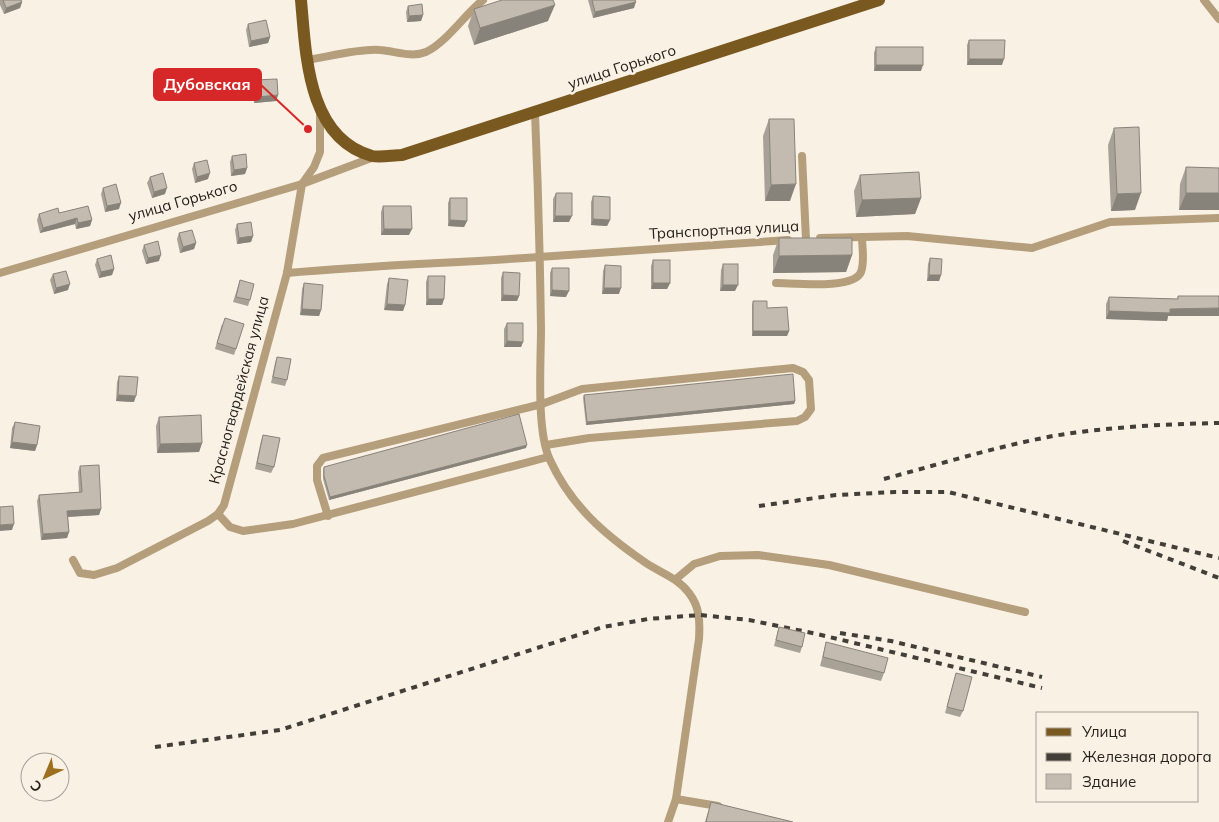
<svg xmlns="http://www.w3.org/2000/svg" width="1219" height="822" viewBox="0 0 1219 822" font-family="Mulish,sans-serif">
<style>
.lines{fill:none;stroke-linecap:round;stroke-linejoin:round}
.service{stroke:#b59e7b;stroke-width:8}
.primary{stroke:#7a5921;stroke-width:12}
.rail{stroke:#423e38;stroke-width:4;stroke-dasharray:6 6;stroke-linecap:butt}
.wall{fill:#a8a196}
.shaded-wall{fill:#88837a}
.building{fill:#c3bbaf;stroke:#88837a}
.labels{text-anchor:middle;stroke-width:5;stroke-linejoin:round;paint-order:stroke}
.street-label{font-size:15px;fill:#25221d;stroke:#faf1e5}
.leader{fill:none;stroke:#d62828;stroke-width:2}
.callout-dot{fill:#d62828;stroke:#faf1e5;stroke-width:2}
.callout{fill:#d62828;stroke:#d62828;stroke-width:2}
.callout-label{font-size:16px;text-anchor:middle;font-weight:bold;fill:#fff}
</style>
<rect width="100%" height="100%" fill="#faf1e5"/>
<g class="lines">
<g class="service">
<path d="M1204 0 1219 19"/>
<path d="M307 60C327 57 361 48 380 50 395 51 411 58 426 52 447 42 464 15 483 0"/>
<path d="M535 113C538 185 540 257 541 329 541 362 536 431 550 460 571 506 605 535 646 563 661 573 678 578 689 593 700 607 700 622 699 639L676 799 668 822"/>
<path d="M802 156 806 239"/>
<path d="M820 238 907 236 1032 248 1110 222 1219 218"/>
<path d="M0 273 302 184 374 157"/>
<path d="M287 273C371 265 455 263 539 257 622 252 705 245 788 240"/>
<path d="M776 283C793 283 854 290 861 272 865 262 862 247 862 237"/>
<path d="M218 514 230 527 243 531 293 524 548 457"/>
<path d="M328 516 317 480V466L323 458 542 404 582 389 793 368 803 372 809 380 811 409 805 417 797 421 589 438 546 445"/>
<path d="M73 560 80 573 94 575 117 568 208 521 218 514 224 505 287 273 302 184 314 167 320 152V113"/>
<path d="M676 579 694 564 720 556 758 555 829 565 1025 612"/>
<path d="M676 799 718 806"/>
</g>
<path class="primary" d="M301 0C306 54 307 138 372 156 381 158 393 155 402 155L879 0"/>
<g class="rail">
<path d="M884 479C940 464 995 447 1053 436 1107 427 1164 424 1219 423"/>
<path d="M759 506 836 495 895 492H948L1219 558"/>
<path d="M1123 541 1219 578"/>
<path d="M840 633 891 641 1042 677"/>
<path d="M155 747 280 730 603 627 648 619 700 615 749 620 817 634 1042 688"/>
</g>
</g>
<g class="wall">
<path d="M0 0H21L22 2 20 8 4 14 0 5Z"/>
<path d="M588 0H635L634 8 593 18Z"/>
<path d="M408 6 423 15 421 21 407 22 406 12Z"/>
<path d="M474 9 548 21 474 45 468 26Z"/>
<path d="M248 24 270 37 268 43 249 47 246 30Z"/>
<path d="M969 40 1002 65H967V45Z"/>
<path d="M876 47 921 71H874V53Z"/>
<path d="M255 80 278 95 276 101 254 103 253 86Z"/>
<path d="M769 119 790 201H765L763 136Z"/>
<path d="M1114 128 1135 210 1111 211 1108 145Z"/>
<path d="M232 156 247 168 245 174 231 176 230 162Z"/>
<path d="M194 163 208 179 195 183 192 169Z"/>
<path d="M1186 167 1219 168V210H1179L1180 184Z"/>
<path d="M860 175 921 198 915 214 856 217 854 191Z"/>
<path d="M150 177 165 194 152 198 147 183Z"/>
<path d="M103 188 119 209 105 212 101 194Z"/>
<path d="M556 193 569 222H553V199Z"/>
<path d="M593 196 610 220 607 226 591 225V202Z"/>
<path d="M450 198 467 221 464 227 448 226V203Z"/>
<path d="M383 206 409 235H381V212Z"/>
<path d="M59 213 92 220 90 226 76 229 75 224 40 233 37 220 39 214Z"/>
<path d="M237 224 253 236 251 242 237 244 235 230Z"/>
<path d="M179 233 196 243 194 249 180 253 177 239Z"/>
<path d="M779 238 852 255 846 272 773 273V255Z"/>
<path d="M144 245 159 261 146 264 142 251Z"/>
<path d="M930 258 941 275 939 281H927L928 264Z"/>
<path d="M97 259 114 269 112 275 99 278 95 265Z"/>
<path d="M653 260 670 283 667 289H651V266Z"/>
<path d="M723 264 735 291H720L721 270Z"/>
<path d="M605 265 619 294H602L603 271Z"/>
<path d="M552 268 566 297 550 296V273Z"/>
<path d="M503 272 519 296 517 301H501V278Z"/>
<path d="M53 274 68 290 54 294 50 280Z"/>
<path d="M428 276 444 299 442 305H426V282Z"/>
<path d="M389 278 405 305 403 311 384 310 387 284Z"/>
<path d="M240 280 250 300 248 306 233 302Z"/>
<path d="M304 283 321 310 319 316 300 315 302 289Z"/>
<path d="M1178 296H1219L1168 316 1167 321 1106 319V304L1109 297 1177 299Z"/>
<path d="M753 301 767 308 789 331 787 336H752V305Z"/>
<path d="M507 323 523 342 521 347H504V329Z"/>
<path d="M222 324 236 349 234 355 215 349Z"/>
<path d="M277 357 287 380 285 386 271 383 275 363Z"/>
<path d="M119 376 134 402 116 401 117 382Z"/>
<path d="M584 395 795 401 794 404 586 425 583 398Z"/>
<path d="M159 417 202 443 199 452 157 453 156 426Z"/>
<path d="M15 422 37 445 35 451 10 448 12 428Z"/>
<path d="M263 435 274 467 271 473 255 469 261 441Z"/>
<path d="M526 448 329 500 323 479V470L324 467Z"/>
<path d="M80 466 101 509 99 515 68 517 69 532 67 538 41 540 37 501 39 495 79 492 78 472Z"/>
<path d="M779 627 802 647 800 653 774 646Z"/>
<path d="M826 642 884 673 881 681 820 666Z"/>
<path d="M956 673 963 711 960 717 945 713Z"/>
<path d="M711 802 793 822H705Z"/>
</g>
<g class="shaded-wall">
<path d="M22 2 20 8 4 14 6 8Z"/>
<path d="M636 2 634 8 593 18 595 12Z"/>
<path d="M555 5 548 21 474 45 480 28Z"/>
<path d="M423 15 421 21 407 22 409 16Z"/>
<path d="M270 37 268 43 249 47 251 41Z"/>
<path d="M969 59H1004L1002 65H967Z"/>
<path d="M876 65H923L921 71H874Z"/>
<path d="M278 95 276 101 254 103 257 97Z"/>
<path d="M247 168 245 174 231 176 234 170Z"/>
<path d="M210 173 208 179 195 183 197 177Z"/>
<path d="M796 184 790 201H765L771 185Z"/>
<path d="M167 188 165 194 152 198 154 192Z"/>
<path d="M1141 193 1135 210 1111 211 1117 194Z"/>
<path d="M1186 193H1219V210H1179Z"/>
<path d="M921 198 915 214 856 217 862 200Z"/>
<path d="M121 203 119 209 105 212 107 206Z"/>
<path d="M555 216H572L569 222H553Z"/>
<path d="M77 218 75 224 40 233 43 228Z"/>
<path d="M593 219 610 220 607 226 591 225Z"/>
<path d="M92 220 90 226 76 229 78 223Z"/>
<path d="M450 220 467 221 464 227 448 226Z"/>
<path d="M384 229H412L409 235H381Z"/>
<path d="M253 236 251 242 237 244 239 238Z"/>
<path d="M196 243 194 249 180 253 183 247Z"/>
<path d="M161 255 159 261 146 264 148 258Z"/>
<path d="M852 255 846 272 773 273 779 256Z"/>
<path d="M114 269 112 275 99 278 101 272Z"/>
<path d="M929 275H941L939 281H927Z"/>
<path d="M653 283H670L667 289H651Z"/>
<path d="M70 284 68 290 54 294 56 288Z"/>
<path d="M723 285H738L735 291H720Z"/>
<path d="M604 288H621L619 294H602Z"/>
<path d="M552 290 569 291 566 297 550 296Z"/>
<path d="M503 295 519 296 517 301H501Z"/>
<path d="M428 299H444L442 305H426Z"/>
<path d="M387 304 405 305 403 311 384 310Z"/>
<path d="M1219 308V316H1168L1167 321 1106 319 1109 311 1170 309Z"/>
<path d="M302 309 321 310 319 316 300 315Z"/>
<path d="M753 331H789L787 336H752Z"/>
<path d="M507 341 523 342 521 347H504Z"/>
<path d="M118 395 136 396 134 402 116 401Z"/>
<path d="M795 401 794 404 586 425 587 422Z"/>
<path d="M12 442 37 445 35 451 10 448Z"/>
<path d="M202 443 199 452 157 453 160 444Z"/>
<path d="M527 445 526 448 329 500 330 497Z"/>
<path d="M101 509 99 515 65 517 67 511Z"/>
<path d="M14 524 12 530 0 531V525Z"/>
<path d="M69 532 67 538 41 540 43 534Z"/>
</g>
<g class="building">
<path d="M3 0H21L22 2 6 8Z"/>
<path d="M502 0H553L555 5 480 28 474 9Z"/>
<path d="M592 0H635L636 2 595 12Z"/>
<path d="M422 4 423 15 409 16 408 6Z"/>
<path d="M266 20 270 37 251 41 248 24Z"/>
<path d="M969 40H1005L1004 59H969Z"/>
<rect x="876" y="47" width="47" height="18"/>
<path d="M277 79 278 95 257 97 255 80Z"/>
<path d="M769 119H794L796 184 771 185Z"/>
<path d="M1139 127 1141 193 1117 194 1114 128Z"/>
<path d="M246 154 247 168 234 170 232 156Z"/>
<path d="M207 160 210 173 197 177 194 163Z"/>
<path d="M1186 167 1219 168V193H1186Z"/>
<path d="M919 172 921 198 862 200 860 175Z"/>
<path d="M163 173 167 188 154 192 150 177Z"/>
<path d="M116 184 121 203 107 206 103 188Z"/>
<path d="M556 193H572V216H555Z"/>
<path d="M593 196 610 197V220L593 219Z"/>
<path d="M450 198H467V221L450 220Z"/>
<path d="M88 206 92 220 78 223 77 218 43 228 39 214 58 208 59 213Z"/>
<path d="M383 206H411L412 229H384Z"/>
<path d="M251 222 253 236 239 238 237 224Z"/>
<path d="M192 230 196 243 183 247 179 233Z"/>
<path d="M779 238H852V255L779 256Z"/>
<path d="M158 241 161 255 148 258 144 245Z"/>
<path d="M111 255 114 269 101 272 97 259Z"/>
<path d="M930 258 942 259 941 275H929Z"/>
<rect x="653" y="260" width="17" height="23"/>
<rect x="723" y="264" width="15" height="21"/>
<path d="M605 265 621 266V288H604Z"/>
<path d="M552 268H569V291L552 290Z"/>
<path d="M66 271 70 284 56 288 53 274Z"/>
<path d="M503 272 520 273 519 296 503 295Z"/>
<path d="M428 276H445L444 299H428Z"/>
<path d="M389 278 408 280 405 305 387 304Z"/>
<path d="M240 280 254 284 250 300 236 297Z"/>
<path d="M304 283 323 285 321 310 302 309Z"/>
<path d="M1178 296H1219V308L1170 309V313L1109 311V297L1178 299Z"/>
<path d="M753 301H767V308L787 307 789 331H753Z"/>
<path d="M225 318 244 324 236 349 217 343Z"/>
<path d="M507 323H523V342L507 341Z"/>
<path d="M277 357 291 359 287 380 273 377Z"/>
<path d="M793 374 795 401 587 422 584 395Z"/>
<path d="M119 376 138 377 136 396 118 395Z"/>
<path d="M519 414 527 445 330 497 324 476V467Z"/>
<path d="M201 415 202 443 160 444 159 417Z"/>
<path d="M15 422 40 426 37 445 12 442Z"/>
<path d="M263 435 280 438 274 467 257 463Z"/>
<path d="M99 465 101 509 67 511 69 532 43 534 39 495 82 492 80 466Z"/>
<path d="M13 506 14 524 0 525V507Z"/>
<path d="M779 627 805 633 802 647 776 640Z"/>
<path d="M826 642 888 658 884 673 823 657Z"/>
<path d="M956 673 972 677 963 711 947 707Z"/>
<path d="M711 802 793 822H706Z"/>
</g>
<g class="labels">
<g class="street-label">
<text transform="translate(622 67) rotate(-18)" y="5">улица Горького</text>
<text transform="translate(183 201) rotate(-16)" y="5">улица Горького</text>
<text transform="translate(724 230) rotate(-3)" y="5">Транспортная улица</text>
<text transform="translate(239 390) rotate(-75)" y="5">Красногвардейская улица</text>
</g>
</g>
<path class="leader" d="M308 129L261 85"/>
<circle class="callout-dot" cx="308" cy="129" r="5"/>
<rect class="callout" x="154" y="69" width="107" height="31" rx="5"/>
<g class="callout-label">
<text x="207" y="90">Дубовская</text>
</g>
<rect x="1036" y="712" width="162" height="90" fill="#faf1e5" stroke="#a59e95"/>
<rect x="1046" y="728" width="25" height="8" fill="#7a5921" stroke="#a59e95"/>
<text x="1082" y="737" font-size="15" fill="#25221d">Улица</text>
<rect x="1046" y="753" width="25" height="8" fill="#423e38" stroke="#a59e95"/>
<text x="1082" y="762" font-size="15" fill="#25221d">Железная дорога</text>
<rect x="1046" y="774" width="25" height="15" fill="#c3bbaf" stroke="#a59e95"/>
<text x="1082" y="787" font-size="15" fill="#25221d">Здание</text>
<g transform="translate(45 777) rotate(224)"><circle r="24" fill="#faf1e5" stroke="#a59e95"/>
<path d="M0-4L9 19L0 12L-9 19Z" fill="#9c701f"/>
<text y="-8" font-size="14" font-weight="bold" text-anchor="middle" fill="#25221d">С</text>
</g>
</svg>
